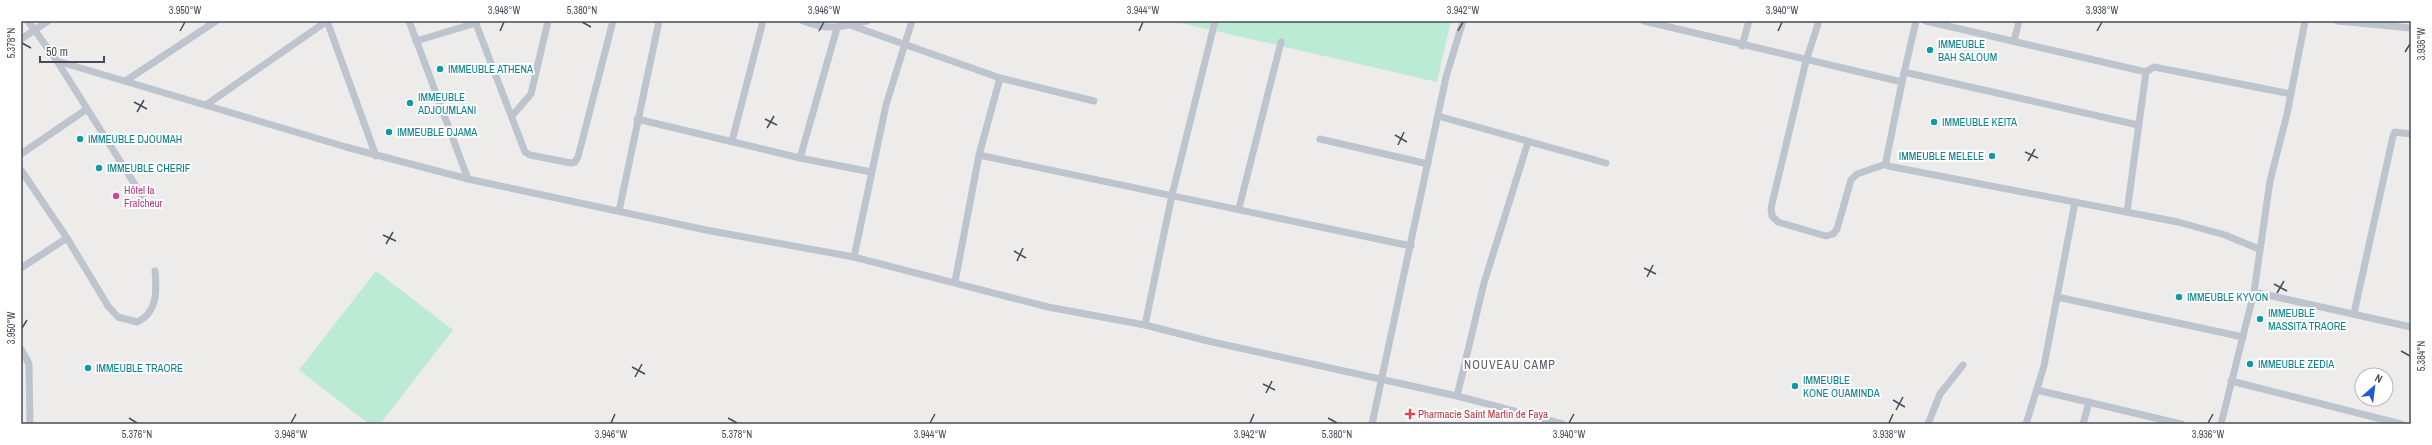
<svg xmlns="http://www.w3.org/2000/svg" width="2432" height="445" viewBox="0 0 2432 445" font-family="'Archivo Narrow',sans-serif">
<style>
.green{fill:#bbebd4}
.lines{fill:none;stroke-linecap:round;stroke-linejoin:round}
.street{stroke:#bdc4cd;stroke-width:7}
.ticks{fill:none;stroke:#454c58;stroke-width:1.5}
.culture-dot{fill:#0f9aa8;stroke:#fff;stroke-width:1.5}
.hotel-dot{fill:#d1479c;stroke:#fff;stroke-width:1.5}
.health-dot{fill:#e0444e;stroke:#fff;stroke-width:1.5}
.labels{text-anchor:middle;stroke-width:4;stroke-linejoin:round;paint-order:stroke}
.culture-label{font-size:11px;fill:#0d838f;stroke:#fff;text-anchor:start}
.hotel-label{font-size:11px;fill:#b23c85;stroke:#fff;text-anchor:start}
.health-label{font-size:11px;fill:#be3a42;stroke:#fff;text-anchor:start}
.neighbourhood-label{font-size:12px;letter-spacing:1px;fill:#595b60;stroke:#fff}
.neatline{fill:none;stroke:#454c58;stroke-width:1.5}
.ticks-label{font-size:10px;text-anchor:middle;fill:#454c58}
</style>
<rect width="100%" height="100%" fill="#eeeceb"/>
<g class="green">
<path d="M1172 21H1451L1437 82Z"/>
<path d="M376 271 453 330 380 424H369L299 370Z"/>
</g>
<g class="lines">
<g class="street">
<path d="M28 21 57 61 144 199"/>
<path d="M327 21 376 156"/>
<path d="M409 21 468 179"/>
<path d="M475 21 525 152 530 155 571 163 575 162 578 157 613 21"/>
<path d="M803 21C828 31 842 27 867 21"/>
<path d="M1644 21 1902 82 1916 21"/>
<path d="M1819 21 1806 61 1771 208 1772 216 1778 222 1826 236 1833 234 1837 229 1851 180 1857 174 1886 164"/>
<path d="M1926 21 2146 72"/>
<path d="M2338 21 2411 28"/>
<path d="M850 25 1000 78 1094 101"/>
<path d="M21 39 48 21"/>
<path d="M416 41 476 23"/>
<path d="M2014 41 2019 21"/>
<path d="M1742 46 1749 21"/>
<path d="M57 61 346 147 468 179 706 230 854 257 1048 307 1145 325 1208 341 1457 396 1549 420"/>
<path d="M1904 72 2138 125"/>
<path d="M127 80 216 21"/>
<path d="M1902 82 1886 161 1888 166 2178 222 2225 235 2259 249"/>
<path d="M206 105 327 21"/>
<path d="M512 116 531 94 548 21"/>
<path d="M1438 116 1606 163"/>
<path d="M637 119 800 158 871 172"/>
<path d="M1320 139 1428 164"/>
<path d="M732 141 763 21"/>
<path d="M21 154 87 109"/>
<path d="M979 155 1411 246"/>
<path d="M800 158 837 28"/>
<path d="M21 170 67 238 108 306 118 317 137 322C157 313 157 292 155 271"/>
<path d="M1239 208 1281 42"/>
<path d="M619 211 659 21"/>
<path d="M2127 212 2146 72 2154 67 2291 94"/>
<path d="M854 257 886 105 912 21"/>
<path d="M21 268 67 238"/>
<path d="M955 282 979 155 1000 78"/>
<path d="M2254 292 2411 327"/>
<path d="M2057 297 2243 337"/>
<path d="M2354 313 2393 136 2395 132 2411 134"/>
<path d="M1145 325 1172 195 1215 21"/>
<path d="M21 349 29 364 30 424"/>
<path d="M2231 381 2401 424"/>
<path d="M2037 390 2181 424"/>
<path d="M1457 396 1484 283 1528 142"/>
<path d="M1549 423V420L1563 424"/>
<path d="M1372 424 1446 77 1463 21"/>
<path d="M1928 424 1940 394 1963 365"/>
<path d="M2026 424 2044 366 2075 202"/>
<path d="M2083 424 2089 402"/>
<path d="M2221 424 2254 292 2270 181 2287 114 2305 21"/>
</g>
</g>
<path class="ticks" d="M582 22 591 27M180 31 185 22M500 31 504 22M819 31 824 22M1139 31 1143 22M1458 31 1463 22M1778 31 1782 22M2097 31 2102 22M22 43 31 48M2405 52 2410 44M134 102 147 109M137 112 144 100M765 119 777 125M767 128 774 116M1395 135 1407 142M1398 145 1404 132M2025 152 2038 158M2028 161 2035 149M383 235 396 241M386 244 393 232M1014 251 1026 258M1017 261 1023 248M1644 268 1656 274M1647 277 1653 265M2274 284 2287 291M2277 293 2284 281M22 328 27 320M2401 351 2410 356M632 367 645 374M635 377 642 364M1263 384 1275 390M1266 393 1272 381M1893 400 1905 407M1896 410 1903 397M129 418 137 423M728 418 737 423M1328 418 1337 423M291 423 296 414M611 423 615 414M930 423 935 414M1250 423 1254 414M1569 423 1574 414M1889 423 1893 414M2208 423 2213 414"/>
<g class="culture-dot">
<circle cx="1930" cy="50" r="4"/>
<circle cx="440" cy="69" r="4"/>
<circle cx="410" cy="103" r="4"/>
<circle cx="1934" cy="122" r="4"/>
<circle cx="389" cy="132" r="4"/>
<circle cx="80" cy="139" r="4"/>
<circle cx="1992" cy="156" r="4"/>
<circle cx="99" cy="168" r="4"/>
<circle cx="2179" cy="297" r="4"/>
<circle cx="2260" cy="319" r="4"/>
<circle cx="2250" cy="364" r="4"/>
<circle cx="88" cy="368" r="4"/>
<circle cx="1795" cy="386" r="4"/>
</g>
<circle class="hotel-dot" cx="116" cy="196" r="4"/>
<path class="health-dot" d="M1408 408h4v4h4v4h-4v4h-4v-4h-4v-4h4z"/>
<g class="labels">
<g class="culture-label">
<text x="1938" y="48">IMMEUBLE<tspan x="1938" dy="13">BAH SALOUM</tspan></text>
<text x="448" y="73">IMMEUBLE ATHENA</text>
<text x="418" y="101">IMMEUBLE<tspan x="418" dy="13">ADJOUMLANI</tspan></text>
<text x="1942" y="126">IMMEUBLE KEITA</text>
<text x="397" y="136">IMMEUBLE DJAMA</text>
<text x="88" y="143">IMMEUBLE DJOUMAH</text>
<text x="1984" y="160" text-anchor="end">IMMEUBLE MELELE</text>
<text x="107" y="172">IMMEUBLE CHERIF</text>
<text x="2187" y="301">IMMEUBLE KYVON</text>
<text x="2268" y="317">IMMEUBLE<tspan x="2268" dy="13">MASSITA TRAORE</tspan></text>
<text x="2258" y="368">IMMEUBLE ZEDIA</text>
<text x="96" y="372">IMMEUBLE TRAORE</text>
<text x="1803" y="384">IMMEUBLE<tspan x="1803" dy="13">KONE OUAMINDA</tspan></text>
</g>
<g class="hotel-label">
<text x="124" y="194">Hôtel la<tspan x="124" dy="13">Fraîcheur</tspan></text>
</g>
<g class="health-label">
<text x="1418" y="418">Pharmacie Saint Martin de Faya</text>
</g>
<g class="neighbourhood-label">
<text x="1510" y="369">NOUVEAU CAMP</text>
</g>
</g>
<rect width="2432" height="445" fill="none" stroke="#ffffff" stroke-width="44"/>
<g transform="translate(2374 387) rotate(28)"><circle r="19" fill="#ffffff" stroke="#b5b7bc"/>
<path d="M0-3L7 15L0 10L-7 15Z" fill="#2358d1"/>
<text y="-6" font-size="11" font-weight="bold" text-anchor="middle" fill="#454c58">N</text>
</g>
<path d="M40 56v6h64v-6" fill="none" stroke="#454c58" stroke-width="2"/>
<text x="46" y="56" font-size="12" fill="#454c58" stroke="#ffffff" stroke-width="3" paint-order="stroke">50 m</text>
<rect x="22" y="22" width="2388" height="401" class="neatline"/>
<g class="ticks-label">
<text x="185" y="14">3.950°W</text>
<text x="504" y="14">3.948°W</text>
<text x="582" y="14">5.380°N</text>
<text x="824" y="14">3.946°W</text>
<text x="1143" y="14">3.944°W</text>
<text x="1463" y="14">3.942°W</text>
<text x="1782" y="14">3.940°W</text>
<text x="2102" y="14">3.938°W</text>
<text transform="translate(11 43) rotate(-90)" y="4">5.378°N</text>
<text transform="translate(2421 44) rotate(-90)" y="4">3.936°W</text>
<text transform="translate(11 328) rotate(-90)" y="4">3.950°W</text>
<text transform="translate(2421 356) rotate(-90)" y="4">5.384°N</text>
<text x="137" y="438">5.376°N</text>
<text x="291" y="438">3.948°W</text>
<text x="611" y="438">3.946°W</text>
<text x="737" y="438">5.378°N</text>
<text x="930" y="438">3.944°W</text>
<text x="1250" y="438">3.942°W</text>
<text x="1337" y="438">5.380°N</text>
<text x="1569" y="438">3.940°W</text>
<text x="1889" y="438">3.938°W</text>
<text x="2208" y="438">3.936°W</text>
</g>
</svg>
